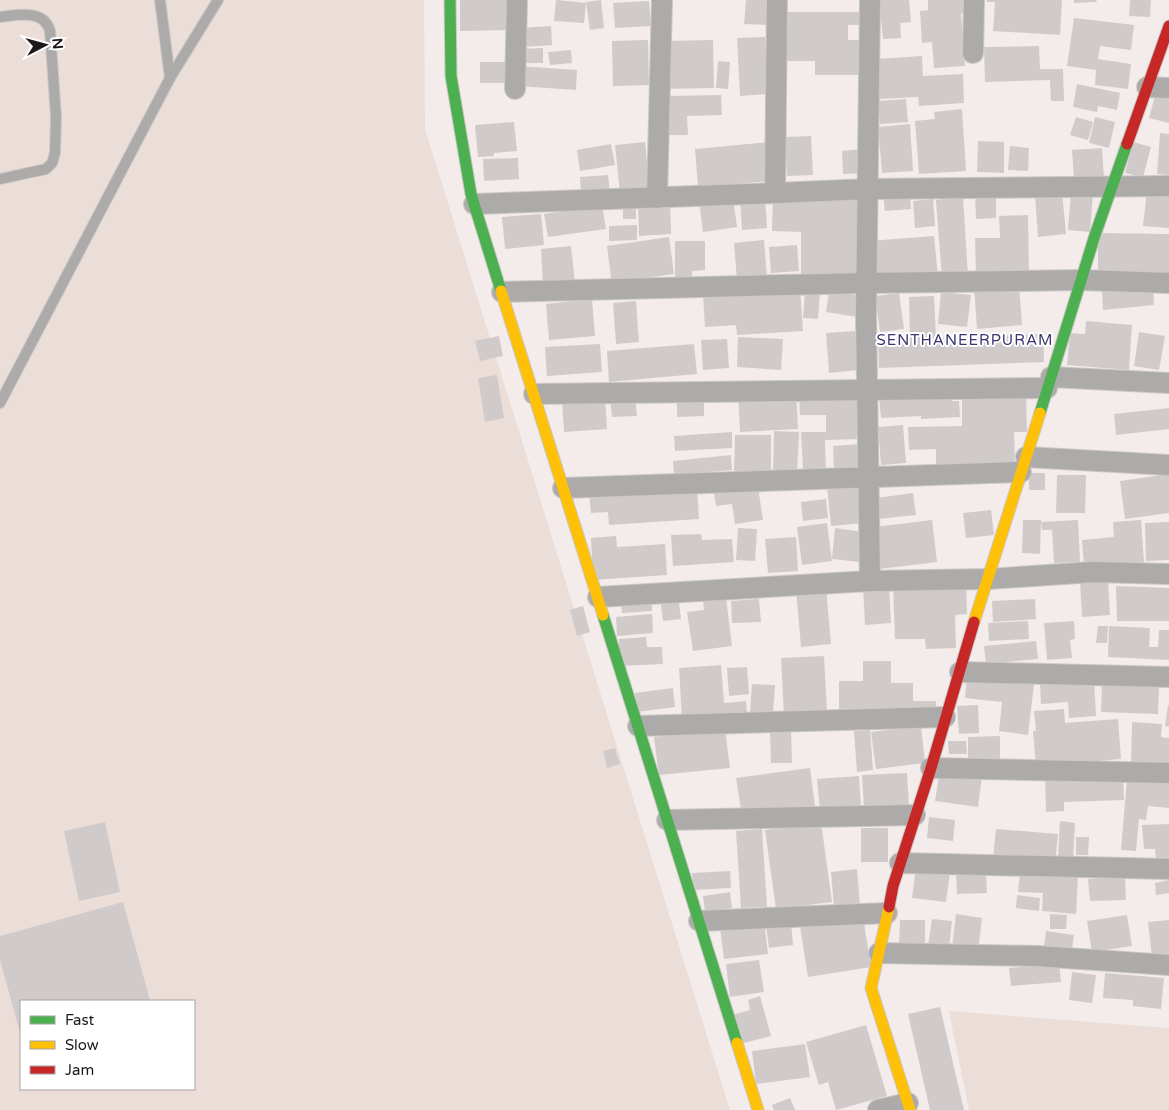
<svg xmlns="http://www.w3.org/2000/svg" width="1169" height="1110" viewBox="0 0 1169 1110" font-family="'Varela Round',sans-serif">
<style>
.built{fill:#ebded9;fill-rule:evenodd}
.building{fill:#d0cbca}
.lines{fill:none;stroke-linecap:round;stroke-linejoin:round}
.lane-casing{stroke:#ccc7c5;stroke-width:12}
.street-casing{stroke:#ccc7c5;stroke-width:22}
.fast-casing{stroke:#ccc7c5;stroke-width:13}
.slow-casing{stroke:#ccc7c5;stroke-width:13}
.jam-casing{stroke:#ccc7c5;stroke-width:13}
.lane{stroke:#acabaa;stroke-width:10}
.street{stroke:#acabaa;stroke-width:20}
.fast{stroke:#4caf50;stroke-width:11}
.slow{stroke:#ffc107;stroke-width:11}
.jam{stroke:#c62828;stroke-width:11}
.labels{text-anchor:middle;stroke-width:4;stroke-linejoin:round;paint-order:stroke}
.neighbourhood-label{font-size:15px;letter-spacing:1px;fill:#383571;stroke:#fff}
</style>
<rect width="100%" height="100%" fill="#f3ecea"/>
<g class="built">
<path d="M0 0H424L425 129 730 1110H0ZM21 1001H194V1089H21Z"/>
<path d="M949 1011 1169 1028V1110H969Z"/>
</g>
<g class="building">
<path d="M460 0H509L510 30 460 31Z"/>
<path d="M556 0 586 3 584 23 554 21Z"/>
<path d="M601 0 604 28 590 30 586 2Z"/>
<path d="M746 0H771L770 25 744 24Z"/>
<path d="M879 0H909L911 22 900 23 901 38 883 39Z"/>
<path d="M928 0H965L966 13H961L965 66 934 68 932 42 922 43 920 11 928 10Z"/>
<path d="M987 0H1062L1060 35 993 31 995 2H987Z"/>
<path d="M1074 0H1096L1097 2 1074 3Z"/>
<path d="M1130 0H1151L1150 17 1129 16Z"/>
<path d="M649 1 651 26 615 28 613 3Z"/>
<path d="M783 12H870V25H848V40H869V75H815V61H783Z"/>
<path d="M1074 18 1134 25 1131 50 1100 46 1098 59 1131 64 1128 89 1095 85 1096 70 1067 66Z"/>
<path d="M551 26 552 45 522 47 521 28Z"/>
<path d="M765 37 768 94 740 96 737 38Z"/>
<path d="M648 40 649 85 613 86 612 41Z"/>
<path d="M713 40 714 88 664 89V41Z"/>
<path d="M1039 46 1040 69H1063L1064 101H1051L1050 80 985 82 984 47Z"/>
<path d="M543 48V63H519V49Z"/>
<path d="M571 50 572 63 550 65 548 52Z"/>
<path d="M922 56 923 76 963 74 964 103 919 106 918 97 878 99 876 59Z"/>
<path d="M718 61 730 62 728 89 716 88Z"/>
<rect x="480" y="62" width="31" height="21"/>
<path d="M518 66 577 70 576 90 517 86Z"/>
<path d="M1077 84 1120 93 1117 110 1098 106 1097 112 1073 107Z"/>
<path d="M1156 92 1169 95V123L1149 118Z"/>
<path d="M721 95 722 115 687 116 688 135H663L662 96Z"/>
<path d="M906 99 908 122 880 124 878 101Z"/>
<path d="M962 109 966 171 919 174 915 121 935 119 934 112Z"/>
<path d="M1076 117 1093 122 1088 140 1070 135Z"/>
<path d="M1095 117 1115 122 1109 148 1089 143Z"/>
<path d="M514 122 517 151 494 153V156L478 157 475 125Z"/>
<path d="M910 124 913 171 882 173 878 127Z"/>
<path d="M1160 133 1169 134V175L1157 174Z"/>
<path d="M811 136 813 175 787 176 785 137Z"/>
<path d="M978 141 1004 142V173L977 172Z"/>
<path d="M645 142 650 190 620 193 615 145Z"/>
<path d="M768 142 771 181 698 187 695 149Z"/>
<path d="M1133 142 1151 147 1143 177 1125 173Z"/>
<path d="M611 144 615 165 580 171 577 150Z"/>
<path d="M1010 146 1029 148 1028 171 1008 170Z"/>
<path d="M1102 148 1104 178 1074 180 1072 150Z"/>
<path d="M864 149 865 173 843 174 842 151Z"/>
<path d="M518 158 519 179 484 181 483 159Z"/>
<path d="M608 175 610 193 581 195 580 177Z"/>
<path d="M1147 191 1169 193V228L1143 226Z"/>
<path d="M1062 192 1066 234 1038 237 1035 194Z"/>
<path d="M1071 192 1093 194 1090 232 1068 230Z"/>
<path d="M910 193 911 209 885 211 883 195Z"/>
<path d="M773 194 864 195 863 275H801V232L772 231Z"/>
<path d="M975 194H996V218L976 219Z"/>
<path d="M733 197 737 227 703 232 699 202Z"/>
<path d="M765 197 767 228 742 230 740 198Z"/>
<path d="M963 197 968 277 942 279 936 200Z"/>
<path d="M933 199 935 226 915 228 913 201Z"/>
<rect x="623" y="201" width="13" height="18"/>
<path d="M670 202 671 234 639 236 638 204Z"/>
<path d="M602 205 606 229 548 237 544 214Z"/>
<path d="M541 214 544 245 505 249 502 217Z"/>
<path d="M1028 215 1029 274 976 275 975 238H1000L999 216Z"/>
<path d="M637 225V240L609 241V226Z"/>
<path d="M1098 233 1169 234V274H1098Z"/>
<path d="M934 236 938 276 872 281 869 241Z"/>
<path d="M669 237 674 274 645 278V281L612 286 607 246Z"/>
<path d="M764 240 767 277 737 280 734 243Z"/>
<path d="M675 241H705V270L692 271V279H675Z"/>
<path d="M797 245 799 271 771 273 769 247Z"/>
<path d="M571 246 575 282 543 284 541 249Z"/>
<path d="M1019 284 1022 325 977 329 974 287Z"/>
<path d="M1153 287 1154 305 1103 310 1102 291Z"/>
<path d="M800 288 803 331 737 335 736 325 705 327 703 295Z"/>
<path d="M829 291 860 296 857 317 826 312Z"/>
<path d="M941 292 971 295 967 327 938 324Z"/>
<path d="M805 293H820L818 319 803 318Z"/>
<path d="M899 293 904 329 880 332 875 296Z"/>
<path d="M934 296 936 338 1043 334 1044 362 879 368 878 338 910 337 909 297Z"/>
<path d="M592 299 595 336 549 340 546 304Z"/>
<path d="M636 301 639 342 616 344 613 303Z"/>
<path d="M1086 321 1132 325 1129 370 1067 365 1070 333 1085 334Z"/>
<path d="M855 331 859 370 829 373 826 333Z"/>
<path d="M1139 332 1165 336 1159 370 1134 366Z"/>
<path d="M499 336 503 356 480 361 475 341Z"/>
<path d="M738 337 783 339 781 370 737 367Z"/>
<path d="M727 339 729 368 703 370 701 340Z"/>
<path d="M600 344 602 372 547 376 545 347Z"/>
<path d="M694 344 697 374 609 382 607 351Z"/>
<path d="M497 375 504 418 485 422 478 378Z"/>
<path d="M796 392 798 429 740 432 738 395Z"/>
<path d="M1026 392 1027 432H1014L1015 465 936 467V449L909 450 908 427 962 426V393Z"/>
<path d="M952 393V401H959L960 417 921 419V416L881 418 879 397Z"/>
<path d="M860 394 861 439 825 440 826 469H803L801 432H826V415H800L799 395Z"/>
<path d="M635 396 637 416 612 417 610 397Z"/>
<path d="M605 397 607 429 564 432 562 401Z"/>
<path d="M704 400V416L677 417V401Z"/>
<path d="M1169 408V429L1116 435 1114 414Z"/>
<path d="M903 425 906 463 881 465 878 427Z"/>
<path d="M774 431 799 432 797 474 773 473Z"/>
<path d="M732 432V448L675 451 674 436Z"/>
<path d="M735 435H771V474L734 473Z"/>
<path d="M859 444 860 467 834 469 833 446Z"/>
<path d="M731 455 732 470 674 475 673 461Z"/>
<rect x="1029" y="473" width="16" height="17"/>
<path d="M1169 474V513L1125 519 1120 481Z"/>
<path d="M1057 475H1086L1085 513H1056Z"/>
<path d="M860 484 864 523 831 526 827 486Z"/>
<path d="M697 487 699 519 609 525 608 512 591 513 589 494Z"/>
<path d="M758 487 763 520 735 524 732 504 716 506 714 493Z"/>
<path d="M913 493 916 515 878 519 876 498Z"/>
<path d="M826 499 828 518 803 521 801 502Z"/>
<path d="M991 510 994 535 966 538 963 513Z"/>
<path d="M932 520 937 562 879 569 874 527Z"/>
<path d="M1023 520H1041L1040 554 1022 553Z"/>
<path d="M1078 520 1080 562 1054 563 1052 530H1042L1041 522Z"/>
<path d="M1141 520 1144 562 1084 566 1082 540 1114 537 1113 522Z"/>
<path d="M1169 522V560L1146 561 1145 523Z"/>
<path d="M827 523 832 561 802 565 797 527Z"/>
<path d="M738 528 757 529 755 561 736 560Z"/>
<path d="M835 528 863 532 860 562 832 559Z"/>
<path d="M701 534 702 540 732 539 734 562 673 566 671 535Z"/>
<path d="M616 536 617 547 665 544 667 575 593 580 591 538Z"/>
<path d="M796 537 798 571 768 573 765 539Z"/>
<path d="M1108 580 1110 615 1082 617 1080 582Z"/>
<path d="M889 585 891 623 865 625 863 587Z"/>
<path d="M966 585 967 614 955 615 956 648 926 649 925 639H895L893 587Z"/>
<path d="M1116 586 1169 588V621H1117Z"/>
<path d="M826 587 831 644 801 647 796 590Z"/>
<path d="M678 595 681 619 663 621 660 598Z"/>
<path d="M651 596 652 611 622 613 621 599Z"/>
<path d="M726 598 732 646 693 651 687 612 704 610 703 601Z"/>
<path d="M759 599 761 622 732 623 731 601Z"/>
<path d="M1035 599 1036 619 993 622 992 601Z"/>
<path d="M583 606 590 632 577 636 570 610Z"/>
<path d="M652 614 653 633 617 636 616 617Z"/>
<path d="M1028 621 1029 639 989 641 988 623Z"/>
<path d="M1074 621 1075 639 1070 640 1072 658 1047 660 1044 623Z"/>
<path d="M1098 626H1108L1107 643H1096Z"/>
<path d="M1109 626 1150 628 1149 647H1158L1159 630H1169V660L1108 657Z"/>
<path d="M646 637 647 647H662L663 664 620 666 619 639Z"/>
<path d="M1036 641 1038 659 986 664 984 646Z"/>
<path d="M824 656 827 712 784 715 781 658Z"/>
<path d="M863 661H891V683H913V701H936V708L839 709V681H863Z"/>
<path d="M721 665 724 703 746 701 747 715 682 719 679 668Z"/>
<path d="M747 667 749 694 729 696 727 668Z"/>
<path d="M967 676 1034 684 1028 735 999 731 1002 702 965 698Z"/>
<path d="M1094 680 1096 716 1069 718 1068 702 1041 704 1040 683Z"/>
<path d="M752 684 775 685 773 714 750 713Z"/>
<path d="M1102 685 1159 687 1158 714 1101 712Z"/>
<path d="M673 688 675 707 637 712 635 693Z"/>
<path d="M978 705 979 733 959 734 957 706Z"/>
<path d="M1168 705H1169V727L1165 726Z"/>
<path d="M1064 709 1065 723 1118 719 1121 759 1036 766 1033 731H1036L1034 711Z"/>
<path d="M1132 722 1162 724 1161 737 1169 738V764L1131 762Z"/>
<path d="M921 726 925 763 876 769 871 732Z"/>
<path d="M725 729 730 768 659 775 654 737Z"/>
<path d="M870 730 873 770 857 772 854 731Z"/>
<path d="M791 731 792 763H771L770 732Z"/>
<path d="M1000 736V761L968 762V737Z"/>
<path d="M948 741H966L967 754H949Z"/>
<path d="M615 748 620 764 607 768 603 751Z"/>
<path d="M810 768 815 806 742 816 736 778Z"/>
<path d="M940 771 982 776 978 807 935 801Z"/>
<path d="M907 773 909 807 864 809 862 775Z"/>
<path d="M1123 774 1124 800 1064 802V811L1046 812 1045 776Z"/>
<path d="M859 776 861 807 820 810 817 779Z"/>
<path d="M1127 779 1169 783V808L1148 806 1146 820 1139 819 1136 851 1121 850Z"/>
<path d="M929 817 955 820 953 841 927 838Z"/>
<path d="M1060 821 1075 823 1073 860H1058Z"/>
<path d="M105 822 120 892 79 901 64 831Z"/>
<path d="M821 822 832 902 776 909 765 830Z"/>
<path d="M1169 824V860L1156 861 1155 849H1144L1142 825Z"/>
<rect x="861" y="828" width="27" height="34"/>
<path d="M762 829 767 907 741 908 736 831Z"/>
<path d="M996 829 1058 834 1055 863 993 858Z"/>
<path d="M1076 837H1089L1088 855H1076Z"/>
<path d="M916 867 950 872 946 902 912 898Z"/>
<path d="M857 869 860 905 834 907 831 872Z"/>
<path d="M730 871 731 888 693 890 692 873Z"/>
<path d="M986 871 987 893 957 894 956 873Z"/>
<path d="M1020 872 1078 877 1076 914 1042 911 1043 893 1018 892Z"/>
<path d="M1125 877 1126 900 1090 901 1088 879Z"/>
<path d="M1169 880V893L1156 895 1155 883Z"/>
<path d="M730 892 732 908 705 912 703 896Z"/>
<path d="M1017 895 1040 898 1039 911 1016 908Z"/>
<path d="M123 902 150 1000 21 1001V1036L0 960V936Z"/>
<path d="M956 914 982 918 978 951 952 948Z"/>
<path d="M1050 914 1067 915 1066 929H1050Z"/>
<path d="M1127 915 1132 946 1092 952 1087 921Z"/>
<path d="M863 917 871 967 808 977 800 926Z"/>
<path d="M932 919 952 921 949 948 928 946Z"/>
<path d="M900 920H925V948H899Z"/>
<path d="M1169 920V955L1152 957 1148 922Z"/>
<path d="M764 921 768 954 724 959 720 927Z"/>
<path d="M791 922 793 945 769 948 766 925Z"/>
<path d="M1046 931 1074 935 1072 949 1044 946Z"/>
<path d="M759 960 764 992 730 997 726 964Z"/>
<path d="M1059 964 1061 982 1011 986 1009 968Z"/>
<path d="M1072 972 1096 975 1092 1003 1069 1000Z"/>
<path d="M1105 973 1164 978 1161 1009 1133 1006V1000L1103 998Z"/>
<path d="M760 996 771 1036 740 1044 732 1015 750 1010 748 1000Z"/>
<path d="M940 1007 964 1110H930L908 1014Z"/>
<path d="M866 1025 887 1096 836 1110 828 1082 819 1085 806 1042Z"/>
<path d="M805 1044 810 1077 756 1084 752 1051Z"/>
<path d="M790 1098 795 1110H774L772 1105Z"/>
</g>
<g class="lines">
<defs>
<g id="lane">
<path d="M160 0 170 78"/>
<path d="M0 17C18 15 44 9 50 31L56 117 55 153 52 163 46 169 0 179"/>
<path d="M0 403 170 78 218 0"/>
</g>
<g id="street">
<path d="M973 53 974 0"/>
<path d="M1147 87 1169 88"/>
<path d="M515 89 517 0"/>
<path d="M775 193 869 189 1169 186"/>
<path d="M657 198 662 0"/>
<path d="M474 204 775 193 777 0"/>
<path d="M502 292 867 283 1081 280 1169 283"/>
<path d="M1051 377 1169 383"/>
<path d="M534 394 1047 388"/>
<path d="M1026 457 1169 465"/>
<path d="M563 488 1021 472"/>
<path d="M870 581 866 315 870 0"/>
<path d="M598 597 870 581 988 579 1093 572 1169 574"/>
<path d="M960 672 1169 677"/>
<path d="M638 726 945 717"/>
<path d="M931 768 1169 773"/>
<path d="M667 820 915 815"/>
<path d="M900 863 1169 869"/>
<path d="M699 921 887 913"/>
<path d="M879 953 1037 956 1169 965"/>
<path d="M878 1110 908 1103"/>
</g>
<g id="fast">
<path d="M450 0 451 76 471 194 501 291"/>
<path d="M1040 413 1095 235 1127 144"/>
<path d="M603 615 737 1043"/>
</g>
<g id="slow">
<path d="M501 291 603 615"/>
<path d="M974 622 1040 413"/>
<path d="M889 907 871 988 910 1110"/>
<path d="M737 1043 758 1110"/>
</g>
<g id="jam">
<path d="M1127 144 1169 26"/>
<path d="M889 907 893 886 931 768 974 622"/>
</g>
</defs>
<use href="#lane" class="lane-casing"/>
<use href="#street" class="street-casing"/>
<use href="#fast" class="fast-casing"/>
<use href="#slow" class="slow-casing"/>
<use href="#jam" class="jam-casing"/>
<use href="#lane" class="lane"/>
<use href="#street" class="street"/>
<use href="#fast" class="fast"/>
<use href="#slow" class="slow"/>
<use href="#jam" class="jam"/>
</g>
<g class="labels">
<g class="neighbourhood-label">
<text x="965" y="345">SENTHANEERPURAM</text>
</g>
</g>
<rect x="20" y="1000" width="175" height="90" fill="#ffffff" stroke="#a5a3a2"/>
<rect x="30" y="1016" width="25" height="8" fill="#4caf50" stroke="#a5a3a2"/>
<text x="65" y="1025" font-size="15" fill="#1d1817">Fast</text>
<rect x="30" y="1041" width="25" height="8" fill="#ffc107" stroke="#a5a3a2"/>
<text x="65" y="1050" font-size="15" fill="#1d1817">Slow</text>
<rect x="30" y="1066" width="25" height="8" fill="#c62828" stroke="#a5a3a2"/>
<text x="65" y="1075" font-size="15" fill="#1d1817">Jam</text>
<g transform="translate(45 45) rotate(84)" stroke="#ffffff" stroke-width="4" paint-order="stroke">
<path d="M0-4L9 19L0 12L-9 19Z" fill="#1d1817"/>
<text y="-8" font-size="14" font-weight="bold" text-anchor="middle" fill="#1d1817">N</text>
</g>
</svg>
